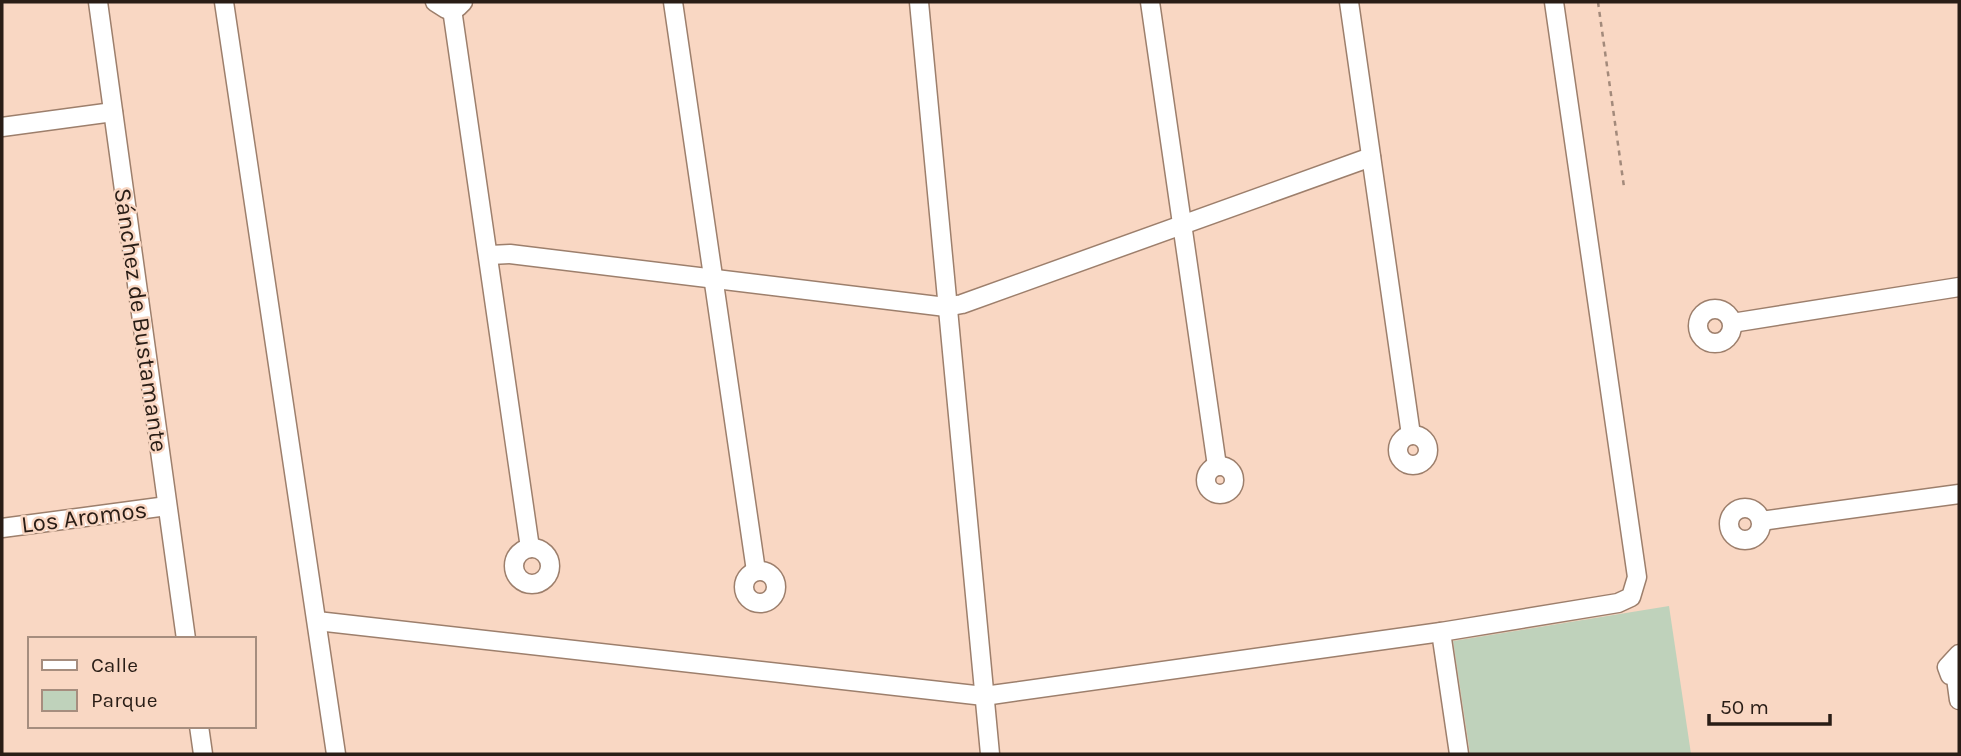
<svg xmlns="http://www.w3.org/2000/svg" width="1961" height="756" viewBox="0 0 1961 756" font-family="Karla,sans-serif">
<style>
.green{fill:#bfd2bb}
.lines{fill:none;stroke-linecap:round;stroke-linejoin:round}
.street-casing{stroke:#9d7f6c;stroke-width:21}
.path{stroke:#a38a7b;stroke-width:2.5;stroke-dasharray:5 5;stroke-linecap:butt}
.street{stroke:#fff;stroke-width:18}
.labels{text-anchor:middle;stroke-width:5;stroke-linejoin:round;paint-order:stroke}
.street-label{font-size:24px;fill:#291d16;stroke:#f9d7c3}
</style>
<rect width="100%" height="100%" fill="#f9d7c3"/>
<path class="green" d="M1669 606 1691 754H1470L1453 641Z"/>
<g class="lines">
<defs>
<g id="street">
<path d="M98 2 186 639"/>
<path d="M224 2 336 754"/>
<path d="M435 2 446 9 458 7 463 2"/>
<path d="M673 2 756 571"/>
<path d="M919 2 990 754"/>
<path d="M1150 2 1217 466"/>
<path d="M1349 2 1411 435"/>
<path d="M452 9 530 548"/>
<path d="M2 127 113 112"/>
<path d="M490 255 510 254 946 307 962 304 1371 157"/>
<circle cx="1715" cy="326" r="17"/>
<path d="M1732 323 1959 287"/>
<circle cx="1413" cy="450" r="15"/>
<circle cx="1220" cy="480" r="14"/>
<circle cx="1745" cy="524" r="16"/>
<path d="M1761 521 1959 494"/>
<path d="M2 528 167 506"/>
<circle cx="532" cy="566" r="18"/>
<circle cx="760" cy="587" r="16"/>
<path d="M317 621 984 696 1441 632 1618 603 1631 597 1637 577 1554 2"/>
<path d="M1441 632 1459 754"/>
<path d="M1959 654 1947 667 1950 675 1959 677"/>
<path d="M1956 678 1959 700"/>
<path d="M199 726 203 754"/>
</g>
</defs>
<use href="#street" class="street-casing"/>
<path class="path" d="M1598 2 1624 187"/>
<use href="#street" class="street"/>
</g>
<g class="labels">
<g class="street-label">
<text transform="translate(141 320) rotate(82)" y="8">Sánchez de Bustamante</text>
<text transform="translate(84 517) rotate(-7)" y="8">Los Aromos</text>
</g>
</g>
<rect width="1961" height="756" fill="none" stroke="#291d16" stroke-width="7"/>
<rect x="28" y="637" width="228" height="91" fill="#f9d7c3" stroke="#a68d7e" stroke-width="2"/>
<rect x="42" y="660" width="35" height="10" fill="#ffffff" stroke="#a68d7e" stroke-width="2"/>
<text x="91" y="672" font-size="21" fill="#291d16">Calle</text>
<rect x="42" y="690" width="35" height="21" fill="#bfd2bb" stroke="#a68d7e" stroke-width="2"/>
<text x="91" y="707" font-size="21" fill="#291d16">Parque</text>
<path d="M1709 714v10h121v-10" fill="none" stroke="#291d16" stroke-width="3.5"/>
<text x="1720" y="714" font-size="21" fill="#291d16" stroke="#f9d7c3" stroke-width="5" paint-order="stroke">50 m</text>
</svg>
